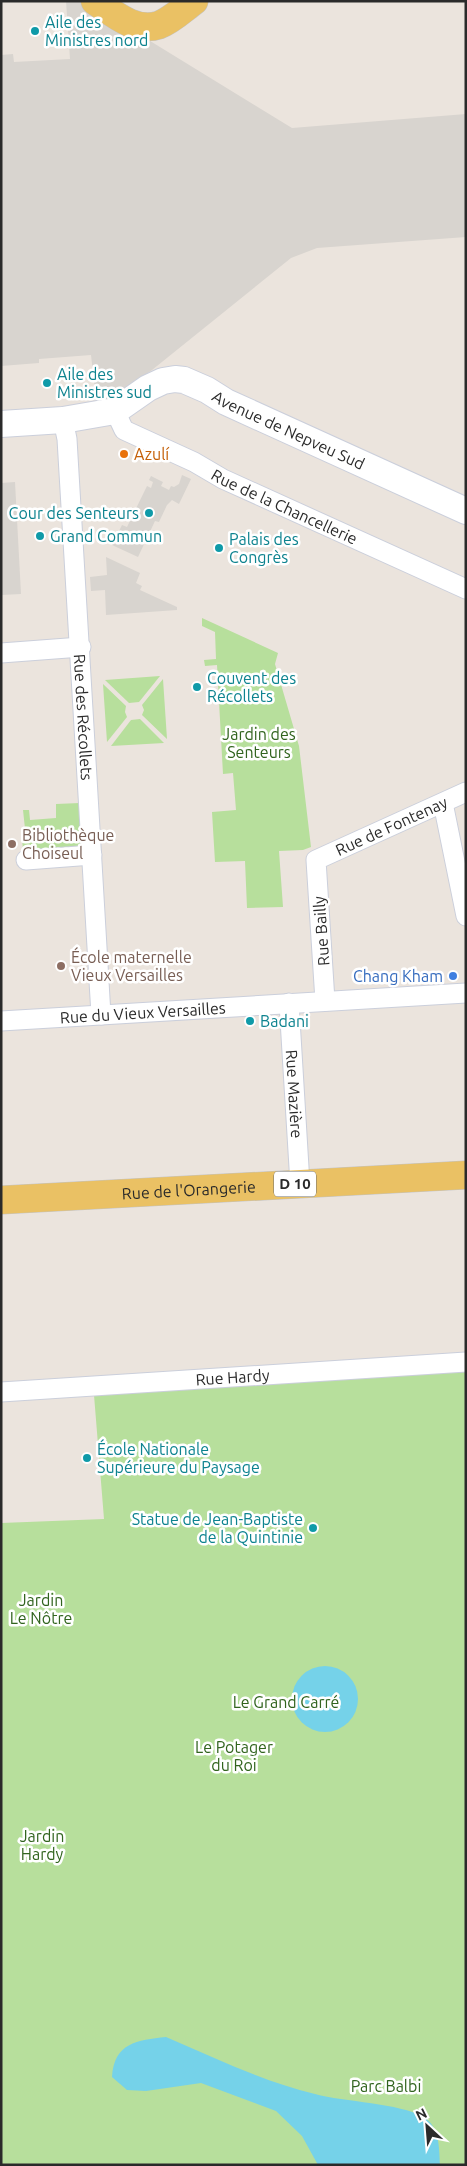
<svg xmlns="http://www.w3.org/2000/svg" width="467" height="2166" viewBox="0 0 467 2166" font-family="Ubuntu,sans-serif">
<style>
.green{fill:#b7df9c}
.plaza{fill:#d8d4cf}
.water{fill:#75d2e9}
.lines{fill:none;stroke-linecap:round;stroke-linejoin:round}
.minor-casing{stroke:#cbcfdb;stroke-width:21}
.secondary-casing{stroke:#cbcfdb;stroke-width:28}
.primary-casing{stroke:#c3c3c3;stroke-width:29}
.minor{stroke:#fff;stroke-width:19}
.secondary{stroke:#fff;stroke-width:26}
.primary{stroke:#eac164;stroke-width:28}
.culture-dot{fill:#0f9aa8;stroke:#fff;stroke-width:2}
.food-dot{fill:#e8710a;stroke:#fff;stroke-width:2}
.education-dot{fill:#8d6e63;stroke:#fff;stroke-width:2}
.shop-dot{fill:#3f7fe0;stroke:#fff;stroke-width:2}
.labels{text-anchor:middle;stroke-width:5;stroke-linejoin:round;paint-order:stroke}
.shield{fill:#fff;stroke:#6a6a6a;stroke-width:1}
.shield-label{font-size:15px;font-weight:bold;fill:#2a2a2a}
.culture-label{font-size:16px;fill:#0d838f;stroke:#fff;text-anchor:start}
.street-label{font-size:16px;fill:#2a2a2a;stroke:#fff}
.food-label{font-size:16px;fill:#c56008;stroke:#fff;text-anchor:start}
.park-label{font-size:16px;fill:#31641e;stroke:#fff}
.education-label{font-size:16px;fill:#785e54;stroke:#fff;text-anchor:start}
.shop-label{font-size:16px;fill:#366cbe;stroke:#fff;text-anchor:end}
</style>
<rect width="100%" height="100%" fill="#ebe4dd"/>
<g class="green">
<path d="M202 618 278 653 275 664 299 746 311 847 303 850 279 851 283 907 247 908 245 861 215 862 212 812 236 810 233 773 223 774 217 665 205 666 204 660 216 659 215 632 202 626Z"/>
<path d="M160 676 139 702 129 703 105 680Z"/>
<path d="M163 679 167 739 142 715 144 710 142 705Z"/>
<path d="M103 684 126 706 125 712 127 717 107 742Z"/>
<path d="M140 719 164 743 111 746 131 720Z"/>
<path d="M80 803 83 846 23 850 22 838H26L23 810H29L30 820 56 818V804Z"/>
<path d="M466 1368V2165H1V1523L104 1519 94 1395Z"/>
</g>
<g class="plaza">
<path d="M66 1H85L292 128 466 114V237L317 248 291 258 152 370 111 400 97 408 91 355 39 359V363L1 366V55L13 54 14 62 70 59Z"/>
<path d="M182 475 191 479 179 504 172 500 167 505 159 522 155 521 138 557 112 545 122 525 127 527 147 486 151 488 153 482 149 480 151 476 163 482 161 486 169 490 171 486 174 487 179 484Z"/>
<path d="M15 482 21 594 1 595V483Z"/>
<path d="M106 557 140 573 136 583 142 586 140 590 177 607V610L106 615 105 590 91 591 90 577 107 575Z"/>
</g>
<g class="water">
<circle cx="325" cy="1699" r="33"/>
<path d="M166 2037C215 2058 264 2082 315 2094 344 2102 400 2103 423 2117 440 2126 439 2148 440 2165H318L302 2136 276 2111 201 2083 146 2091 127 2090 112 2077C114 2043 137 2040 166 2037Z"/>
</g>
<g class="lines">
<defs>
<g id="minor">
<path id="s1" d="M115 411 124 430 194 462 223 479 466 589"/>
<path id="s2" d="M63 420 67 439 101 1015"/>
<path d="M1 653 81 647"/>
<path d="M443 803 466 916"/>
<path d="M26 860 92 855"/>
<path id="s3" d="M325 1001 316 860 466 792"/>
<path id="s4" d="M289 1003 300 1184"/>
<path id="s5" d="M1 1021 466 993"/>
<path id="s6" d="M1 1392 466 1362"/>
</g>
<g id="secondary">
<path id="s7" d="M1 424 63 420 115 411 148 388 163 381 175 379 184 380 207 390 226 402 466 511"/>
</g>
<g id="primary">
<path d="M95 1C113 13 135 33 159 25 172 20 183 9 194 1"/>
<path id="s8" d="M1 1200 466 1175"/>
</g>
</defs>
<use href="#minor" class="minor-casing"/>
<use href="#secondary" class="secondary-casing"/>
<use href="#primary" class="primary-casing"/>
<use href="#minor" class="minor"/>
<use href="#secondary" class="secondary"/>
<use href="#primary" class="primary"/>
</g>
<g class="culture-dot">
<circle cx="35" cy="31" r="5"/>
<circle cx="47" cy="383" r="5"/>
<circle cx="149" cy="513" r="5"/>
<circle cx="40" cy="536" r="5"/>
<circle cx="219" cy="548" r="5"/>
<circle cx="197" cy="687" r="5"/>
<circle cx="250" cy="1021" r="5"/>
<circle cx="87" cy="1458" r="5"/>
<circle cx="313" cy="1528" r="5"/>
</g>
<circle class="food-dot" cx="124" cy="454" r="5"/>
<g class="education-dot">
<circle cx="12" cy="844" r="5"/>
<circle cx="61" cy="966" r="5"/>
</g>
<circle class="shop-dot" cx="453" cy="976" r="5"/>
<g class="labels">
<rect class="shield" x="274" y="1171.5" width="42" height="25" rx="4"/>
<g class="shield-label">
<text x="295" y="1189">D 10</text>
</g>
<g class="culture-label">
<text x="45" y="28">Aile des<tspan x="45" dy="18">Ministres nord</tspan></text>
<text x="57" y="380">Aile des<tspan x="57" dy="18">Ministres sud</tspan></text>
<text x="139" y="519" text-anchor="end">Cour des Senteurs</text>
<text x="50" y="542">Grand Commun</text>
<text x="229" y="545">Palais des<tspan x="229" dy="18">Congrès</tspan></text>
<text x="207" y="684">Couvent des<tspan x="207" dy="18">Récollets</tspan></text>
<text x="260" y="1027">Badani</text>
<text x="97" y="1455">École Nationale<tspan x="97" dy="18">Supérieure du Paysage</tspan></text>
<text x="303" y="1525" text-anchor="end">Statue de Jean-Baptiste<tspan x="303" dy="18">de la Quintinie</tspan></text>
</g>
<g class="street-label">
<text dy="6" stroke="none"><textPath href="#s7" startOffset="309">Avenue de Nepveu Sud</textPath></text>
<text dy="6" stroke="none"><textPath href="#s1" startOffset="199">Rue de la Chancellerie</textPath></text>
<text dy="6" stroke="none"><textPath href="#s2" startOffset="298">Rue des Récollets</textPath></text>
<text dy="6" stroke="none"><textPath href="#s3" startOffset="224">Rue de Fontenay</textPath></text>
<text transform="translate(321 931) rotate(-94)" y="6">Rue Bailly</text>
<text dy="6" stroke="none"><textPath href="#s5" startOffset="142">Rue du Vieux Versailles</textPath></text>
<text dy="6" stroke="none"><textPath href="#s4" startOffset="91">Rue Mazière</textPath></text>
<text dy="6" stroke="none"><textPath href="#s8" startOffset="188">Rue de l'Orangerie</textPath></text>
<text dy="6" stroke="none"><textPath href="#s6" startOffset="232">Rue Hardy</textPath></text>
</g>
<g class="food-label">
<text x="134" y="460">Azulí</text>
</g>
<g class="park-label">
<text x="259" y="740">Jardin des<tspan x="259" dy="18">Senteurs</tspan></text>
<text x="41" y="1606">Jardin<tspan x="41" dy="18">Le Nôtre</tspan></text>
<text x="286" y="1708">Le Grand Carré</text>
<text x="234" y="1753">Le Potager<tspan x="234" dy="18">du Roi</tspan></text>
<text x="42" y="1842">Jardin<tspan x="42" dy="18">Hardy</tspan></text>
<text x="386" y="2092">Parc Balbi</text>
</g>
<g class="education-label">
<text x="22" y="841">Bibliothèque<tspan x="22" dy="18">Choiseul</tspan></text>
<text x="71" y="963">École maternelle<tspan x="71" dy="18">Vieux Versailles</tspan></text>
</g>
<g class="shop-label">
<text x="443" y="982">Chang Kham</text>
</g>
</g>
<rect width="467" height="2166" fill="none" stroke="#2a2a2a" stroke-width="5"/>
<g transform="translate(427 2126) rotate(334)" stroke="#ffffff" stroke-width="4" paint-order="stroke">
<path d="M0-4L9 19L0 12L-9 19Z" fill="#2a2a2a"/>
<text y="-8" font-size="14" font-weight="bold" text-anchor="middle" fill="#2a2a2a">N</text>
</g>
</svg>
